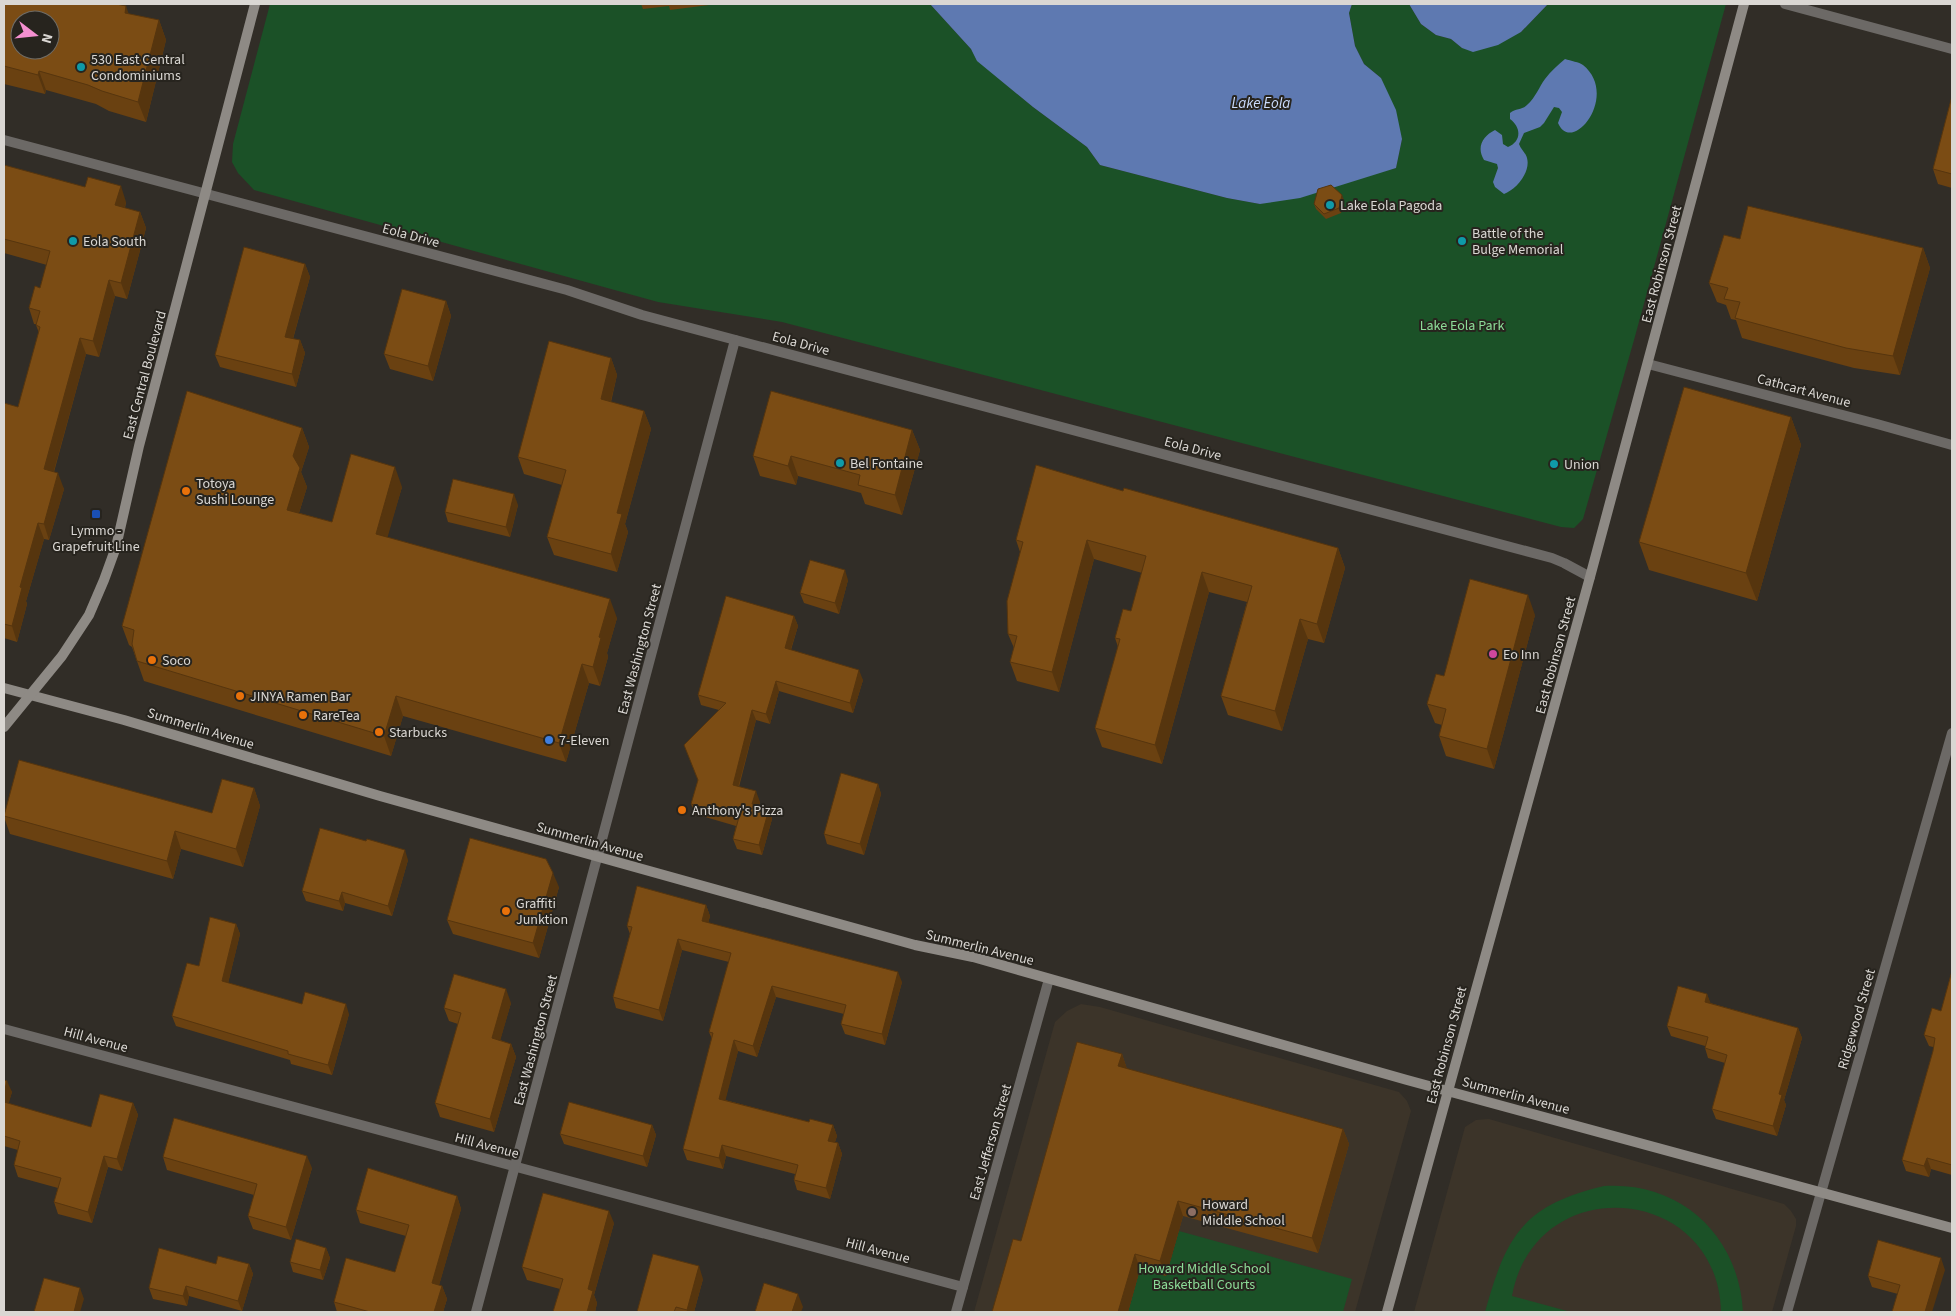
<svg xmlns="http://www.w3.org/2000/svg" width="1956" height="1316" viewBox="0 0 1956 1316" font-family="'Source Sans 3',sans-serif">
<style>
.built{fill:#3c3429}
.green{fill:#1b5127}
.water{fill:#5e79b1}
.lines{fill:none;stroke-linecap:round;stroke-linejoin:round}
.street{stroke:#6c6966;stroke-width:10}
.secondary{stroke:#8e8a85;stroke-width:10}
.wall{fill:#6a4111}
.shaded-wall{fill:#56350e}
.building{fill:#7b4c14;stroke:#56350e;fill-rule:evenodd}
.culture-dot{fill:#0f9aa8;stroke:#27241e;stroke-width:2}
.food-dot{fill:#e8710a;stroke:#27241e;stroke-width:2}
.transit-dot{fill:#1a4fb4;stroke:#27241e;stroke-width:2}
.hotel-dot{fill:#d1479c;stroke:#27241e;stroke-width:2}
.shop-dot{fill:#3f7fe0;stroke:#27241e;stroke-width:2}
.education-dot{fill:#8d6e63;stroke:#27241e;stroke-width:2}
.labels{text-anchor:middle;stroke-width:4;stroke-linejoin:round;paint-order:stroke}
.poi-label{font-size:14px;fill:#dad7d3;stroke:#27241e;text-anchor:start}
.street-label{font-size:14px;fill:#dad7d3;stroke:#27241e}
.park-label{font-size:14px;fill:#8ddc98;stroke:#27241e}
.water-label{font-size:15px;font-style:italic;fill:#cbdcfd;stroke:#27241e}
</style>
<rect width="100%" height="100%" fill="#312d27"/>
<g class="built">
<path d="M1081 1004 1100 1007 1399 1092 1407 1101 1411 1111 1355 1312H974L1055 1022 1067 1011Z"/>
<path d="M1489 1119 1784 1204 1791 1211 1796 1219V1226L1772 1312H1414L1465 1127 1476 1120Z"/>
</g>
<g class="green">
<path d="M270 4H930L971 49 978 61 1033 107 1087 147 1100 165 1227 198 1260 204 1396 168 1402 139 1381 78 1364 64 1355 46 1349 13 1352 4H1409L1421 24 1436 35 1451 39 1462 48 1521 32 1548 4H1726L1634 340 1583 519 1574 528 1561 527 782 322 658 302 254 190 238 173 232 162 233 144Z"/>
<path d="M1604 1186C1681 1181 1739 1236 1743 1312H1721C1718 1183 1535 1169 1512 1296L1571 1312H1485C1506 1236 1523 1205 1604 1186Z"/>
<path d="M1179 1231 1352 1279 1343 1312H1128L1140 1269 1166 1276Z"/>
</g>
<g class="water">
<path d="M930 4H1352L1349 13 1355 46 1364 64 1381 78 1396 110 1402 139 1396 168 1300 198 1260 204 1227 198 1100 165 1087 147 1033 107 977 61 971 49Z"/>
<path d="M1409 4H1548L1521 32 1498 45 1473 52 1462 48 1451 39 1436 35 1421 24Z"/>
<path d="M1565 59C1571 61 1579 62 1583 65 1620 95 1572 156 1558 123L1562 112 1559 108 1554 107 1544 123 1540 127 1524 133 1519 144C1521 150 1526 153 1527 158 1531 172 1516 190 1504 194L1495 187 1493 182 1498 168 1497 164 1484 160C1476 147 1483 136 1495 130L1502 135 1503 144 1508 147C1522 141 1521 127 1510 119V113C1516 108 1522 110 1527 105 1536 97 1539 87 1545 79 1551 71 1558 65 1565 59Z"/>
</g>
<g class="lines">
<g class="street">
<path d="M1785 4 1952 49"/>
<path d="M4 140 567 290 642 315 1552 558 1564 563 1590 577"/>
<path d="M1648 364 1877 424 1952 445"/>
<path d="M4 1029 963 1287"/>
<path d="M476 1312 735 340"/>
<path d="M956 1312 1049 979"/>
<path d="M1787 1312 1952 733"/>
</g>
<g class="secondary">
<path d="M4 688 124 720 380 796 915 945 973 957 1407 1080 1952 1228"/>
<path d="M4 727 62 656 89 615 104 580 116 547 139 446 255 4"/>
<path d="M1387 1312 1590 577 1744 4"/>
</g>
</g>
<g class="wall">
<path d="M4 4 129 14 159 20 166 40 146 122 109 111 96 104 46 90 45 94 4 84Z"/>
<path d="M641 4H717L670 10 669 6 643 9Z"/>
<path d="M1952 96V188L1938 184 1933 169Z"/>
<path d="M4 165 126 202 125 208 140 212 146 228 127 299 115 296 99 357 86 354 54 472 64 489 49 540 44 539 26 601 27 604 17 642 4 638V405L18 407 39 333 36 325V324H34L29 308 40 288 47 265 4 253Z"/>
<path d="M1344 200 1341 213 1326 219 1316 209 1314 204Z"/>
<path d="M1740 239 1923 248 1930 268 1900 375 1854 368 1742 338 1736 320 1731 319 1726 305 1717 302 1709 283Z"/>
<path d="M305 264 310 277 293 339 300 340 305 353 296 387 220 367 215 355Z"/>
<path d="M446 301 451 316 433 381 390 369 384 354Z"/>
<path d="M611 358 617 375 611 402 644 411 651 429 625 524 628 532 617 572 554 555 547 537 562 485 524 474 518 457Z"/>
<path d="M1791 417 1801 445 1757 601 1649 570 1639 542Z"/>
<path d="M302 428 309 447 301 472 307 487 299 513 332 522 402 487 387 537 617 618 607 653 608 657 600 686 589 683 566 762 403 716 391 756 144 681 132 647 129 645 122 626Z"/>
<path d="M912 430 920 450 902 515 865 504 861 493 798 476 796 485 760 476 753 456Z"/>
<path d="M1123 491 1338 548 1345 568 1324 643 1308 639 1282 731 1228 715 1221 696 1247 602 1209 592 1162 764 1102 747 1095 728 1118 647 1115 638 1131 611 1142 573 1094 559 1059 692 1017 681 1010 662 1014 648 1008 634 1020 552 1016 540Z"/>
<path d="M518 505 510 537 448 522 445 512Z"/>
<path d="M848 580 839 614 804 603 800 593Z"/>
<path d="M1535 615 1494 769 1446 756 1439 736 1442 725 1435 723 1427 704 1444 676Z"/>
<path d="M794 616 798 626 791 650 863 680 853 713 779 691 770 724 756 720 739 787 760 802 759 806 769 809 772 819 762 855 737 849 733 839 736 826 695 814 691 804 719 710 701 705 698 695Z"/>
<path d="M878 784 881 794 864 855 827 844 824 834Z"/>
<path d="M254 788 260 806 243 867 181 849 173 879 10 834 4 817V815L212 813Z"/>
<path d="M366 841 408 860 392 916 345 903 343 911 306 901 302 891Z"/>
<path d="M559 887 539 958 453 934 447 920Z"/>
<path d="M706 905 710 916 708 923 902 982 885 1045 845 1034 841 1024 844 1014 776 997 757 1057 738 1051 725 1100 809 1122 833 1125 837 1136 835 1142 838 1143 842 1154 830 1199 797 1190 794 1180 795 1174 726 1156 723 1169 687 1160 683 1149 712 1039 709 1032 729 962 682 950 663 1021 616 1008 613 997 630 934 627 926Z"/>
<path d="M236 924 240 934 228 983 302 1004 349 1014 332 1075 291 1064 290 1060 176 1026 172 1016 199 966Z"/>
<path d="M1952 971V1175L1931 1169 1929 1177 1906 1171 1902 1160 1933 1051V1047L1929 1046 1924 1035 1941 1011Z"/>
<path d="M1707 994 1710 1003 1798 1028 1802 1038 1784 1100 1786 1105 1777 1136 1716 1119 1712 1109 1725 1063 1708 1058 1705 1048V1046L1671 1036 1667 1026Z"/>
<path d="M511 1003 500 1040 511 1044 516 1057 494 1132 440 1117 435 1103 458 1024 449 1021 444 1008Z"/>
<path d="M1122 1054 1127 1069 1343 1129 1349 1144 1318 1253 1183 1216 1166 1276 1140 1269 1128 1312 1021 1241Z"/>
<path d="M4 1080 12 1092 8 1104 91 1127 133 1103 138 1115 122 1171 108 1167 92 1223 58 1214 54 1202 58 1188 18 1177 14 1165 18 1150 4 1146Z"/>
<path d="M652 1125 656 1135 647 1167 564 1144 560 1134Z"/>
<path d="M163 1157 312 1168 291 1240 253 1229 248 1216 254 1195 167 1170Z"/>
<path d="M457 1196 461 1209 439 1285 442 1286 447 1299 443 1312H337L334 1302 395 1272 406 1236 360 1223 356 1210Z"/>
<path d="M614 1223 594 1295 597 1303 595 1312H553L560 1289 527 1280 522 1267Z"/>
<path d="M326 1248 330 1258 323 1280 293 1272 290 1262Z"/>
<path d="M249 1264 253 1274 242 1311 189 1296 187 1306 153 1299 149 1288Z"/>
<path d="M1945 1270 1898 1294 1872 1287 1868 1276Z"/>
<path d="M703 1279 694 1312H637Z"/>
</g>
<g class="shaded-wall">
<path d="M126 6 133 26 125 13Z"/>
<path d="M159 20 166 40 146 122 138 102Z"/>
<path d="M39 71 46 90 45 94 38 75Z"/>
<path d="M121 186 126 202 121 221 115 205Z"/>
<path d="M1342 195 1344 200 1341 213 1339 208Z"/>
<path d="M140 212 146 228 127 299 121 283Z"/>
<path d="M1923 248 1930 268 1900 375 1893 356Z"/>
<path d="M305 264 310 277 290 349 285 337Z"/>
<path d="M109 280 115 296 99 357 93 341Z"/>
<path d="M446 301 451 316 433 381 428 366Z"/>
<path d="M80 338 86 354 50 485 44 469Z"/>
<path d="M300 340 305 353 296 387 292 374Z"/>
<path d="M611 358 617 375 607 417 601 399Z"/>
<path d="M644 411 651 429 625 524 628 532 617 572 611 554 617 513Z"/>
<path d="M1791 417 1801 445 1757 601 1746 573Z"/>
<path d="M302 428 309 447 301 472 307 487 294 529 287 510 293 456Z"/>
<path d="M912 430 920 450 902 515 895 495Z"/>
<path d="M791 456 798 476 796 485 788 466Z"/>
<path d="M395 467 402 487 383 553 376 534Z"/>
<path d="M58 473 64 489 49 540 44 524Z"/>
<path d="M514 494 518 505 510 537 506 527Z"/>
<path d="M38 523 44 539 26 601 27 604 17 642 12 626 20 587Z"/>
<path d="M1087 540 1094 559 1059 692 1052 672Z"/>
<path d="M1338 548 1345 568 1324 643 1317 624Z"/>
<path d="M845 570 848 580 839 614 835 603Z"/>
<path d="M1202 572 1209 592 1162 764 1155 745Z"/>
<path d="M1528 595 1535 615 1494 769 1487 749Z"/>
<path d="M610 599 617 618 607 653 608 657 600 686 593 667 599 637Z"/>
<path d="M794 616 798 626 788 658 785 648Z"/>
<path d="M1300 619 1308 639 1282 731 1275 711Z"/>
<path d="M582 664 589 683 566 762 559 743Z"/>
<path d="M859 670 863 680 853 713 850 703Z"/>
<path d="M776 681 779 691 770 724 766 714Z"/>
<path d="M396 696 403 716 391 756 384 736Z"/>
<path d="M752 710 756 720 736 795 733 785Z"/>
<path d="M878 784 881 794 864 855 860 844Z"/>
<path d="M254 788 260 806 243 867 236 849Z"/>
<path d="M756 791 760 802 756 814 752 804Z"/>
<path d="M769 809 772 819 762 855 759 845Z"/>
<path d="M175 831 181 849 173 879 167 861Z"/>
<path d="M405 850 408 860 392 916 388 906Z"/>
<path d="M553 873 559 887 539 958 533 943Z"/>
<path d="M342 892 345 903 343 911 339 901Z"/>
<path d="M706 905 710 916 706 932 702 921Z"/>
<path d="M236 924 240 934 226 992 222 981Z"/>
<path d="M678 939 682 950 663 1021 659 1010Z"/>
<path d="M898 972 902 982 885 1045 882 1034Z"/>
<path d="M772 986 776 997 757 1057 753 1046Z"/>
<path d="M506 989 511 1003 497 1052 492 1038Z"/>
<path d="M1707 994 1711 1004 1705 1002Z"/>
<path d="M346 1004 349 1014 332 1075 328 1065Z"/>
<path d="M1798 1028 1802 1038 1784 1100 1786 1105 1777 1136 1773 1126 1779 1094Z"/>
<path d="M734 1040 738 1051 723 1110 719 1099Z"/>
<path d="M511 1044 516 1057 494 1132 490 1119Z"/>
<path d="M1122 1054 1127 1069 1118 1066Z"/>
<path d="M7 1081 12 1092 6 1113 4 1109V1093Z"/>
<path d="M133 1103 138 1115 122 1171 117 1159Z"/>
<path d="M652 1125 656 1135 647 1167 643 1156Z"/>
<path d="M833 1125 837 1136 832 1151 828 1141Z"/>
<path d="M1343 1129 1349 1144 1318 1253 1312 1238Z"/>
<path d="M838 1143 842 1154 830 1199 826 1188Z"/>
<path d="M722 1145 726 1156 723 1169 719 1158Z"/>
<path d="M104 1156 108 1167 92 1223 88 1212Z"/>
<path d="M307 1156 312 1168 291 1240 286 1227Z"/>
<path d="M1927 1158 1931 1169 1929 1177 1924 1166Z"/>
<path d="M457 1196 461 1209 436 1296 432 1283Z"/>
<path d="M1178 1201 1183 1216 1166 1276 1160 1261Z"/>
<path d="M609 1211 614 1223 594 1295 597 1303 595 1312H587L588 1289Z"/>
<path d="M326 1248 330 1258 323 1280 320 1270Z"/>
<path d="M1135 1254 1140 1269 1128 1312H1118Z"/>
<path d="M1941 1258 1945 1270 1932 1312H1925Z"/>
<path d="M249 1264 253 1274 242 1311 238 1301Z"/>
<path d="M699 1266 703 1279 694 1312H687V1310Z"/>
<path d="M186 1286 189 1296 187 1306 183 1296Z"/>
<path d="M442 1286 447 1299 443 1312H434Z"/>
<path d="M80 1288 84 1299 80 1312H74Z"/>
<path d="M798 1294 803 1307 801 1312H792Z"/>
</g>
<g class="building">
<path d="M4 4H116L126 6 125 13 159 20 138 102 102 91 88 85 39 71 38 75 4 66ZM20 20H50V50H20Z"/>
<path d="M1952 96V174L1933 169Z"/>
<path d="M4 165 85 187 88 177 121 186 115 205 140 212 121 283 109 280 93 341 80 338 44 469 58 473 44 524 38 523 20 587 22 588 12 626 4 624V403L18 407 40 327 36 325 40 311 29 308 35 286 40 288 50 251 4 239Z"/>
<path d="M1331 185 1342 195 1339 208 1324 214 1314 204 1318 189Z"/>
<path d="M1748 206 1923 248 1893 356 1846 348 1735 318 1740 302 1724 299 1728 288 1709 283 1724 235 1740 239Z"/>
<path d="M244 247 305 264 285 337 300 340 292 374 215 355Z"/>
<path d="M402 289 446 301 428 366 384 354Z"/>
<path d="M549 341 611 358 601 399 644 411 617 513 622 514 611 554 547 537 566 470 518 457Z"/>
<path d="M1684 387 1791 417 1746 573 1639 542Z"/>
<path d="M187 391 302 428 293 456 300 468 287 510 332 522 351 454 395 467 376 534 610 599 599 637 601 638 593 667 582 664 559 743 396 696 384 736 137 661 132 644 134 630 122 626Z"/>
<path d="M771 391 912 430 895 495 858 485 860 475 791 456 788 466 753 456Z"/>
<path d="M1036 465 1123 491 1124 488 1338 548 1317 624 1300 619 1275 711 1221 696 1252 586 1202 572 1155 745 1095 728 1120 639 1115 638 1123 609 1131 611 1146 556 1087 540 1052 672 1010 662 1017 636 1008 634 1007 601 1023 542 1016 540Z"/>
<path d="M453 479 514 494 506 527 445 512Z"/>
<path d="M810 560 845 570 835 603 800 593Z"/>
<path d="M1470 579 1528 595 1487 749 1439 736 1446 709 1427 704 1436 674 1444 676Z"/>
<path d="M726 596 794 616 785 648 859 670 850 703 776 681 766 714 752 710 733 785 756 791 752 804 769 809 759 845 733 839 739 817 691 804 698 780 684 745 726 703 698 695Z"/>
<path d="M19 760 212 813 222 779 254 788 236 849 175 831 167 861 4 816Z"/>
<path d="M841 773 878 784 860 844 824 834Z"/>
<path d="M320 828 366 841 367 839 405 850 388 906 342 892 339 901 302 891Z"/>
<path d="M470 838 546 859 553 873 533 943 447 920Z"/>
<path d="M637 886 706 905 702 921 898 972 882 1034 841 1024 846 1005 772 986 753 1046 734 1040 719 1099 809 1122 810 1119 833 1125 828 1141 838 1143 826 1188 794 1180 798 1165 722 1145 719 1158 683 1149 713 1033 709 1032 731 953 678 939 659 1010 613 997 632 927 627 926Z"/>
<path d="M210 917 236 924 222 981 302 1004 305 992 346 1004 328 1065 288 1054V1051L172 1016 187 963 199 966Z"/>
<path d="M1952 971V1165L1927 1158 1924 1166 1902 1160 1933 1051 1935 1038 1924 1035 1932 1008 1941 1011Z"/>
<path d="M454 974 506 989 492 1038 511 1044 490 1119 435 1103 461 1013 444 1008Z"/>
<path d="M1678 986 1707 994 1705 1002 1798 1028 1779 1094 1782 1095 1773 1126 1712 1109 1727 1055 1705 1048 1708 1037 1667 1026Z"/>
<path d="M1077 1042 1122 1054 1118 1066 1343 1129 1312 1238 1178 1201 1160 1261 1135 1254 1118 1312H992L1013 1239 1021 1241Z"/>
<path d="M4 1080 7 1081 4 1093Z"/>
<path d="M100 1094 133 1103 117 1159 104 1156 88 1212 54 1202 61 1178 14 1165 20 1141 4 1136V1102L91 1127Z"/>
<path d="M569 1102 652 1125 643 1156 560 1134Z"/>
<path d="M174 1118 307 1156 286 1227 248 1216 257 1184 163 1157Z"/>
<path d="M368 1168 457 1196 432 1283 442 1286 434 1312H370L334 1302 346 1258 395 1272 409 1225 356 1210Z"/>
<path d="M543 1193 609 1211 588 1289 593 1291 587 1312H589H553L563 1279 522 1267Z"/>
<path d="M296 1239 326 1248 320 1270 290 1262Z"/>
<path d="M1878 1240 1941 1258 1925 1312H1892L1900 1285 1868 1276Z"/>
<path d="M159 1248 216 1264 218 1256 249 1264 238 1301 186 1286 183 1296 149 1288Z"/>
<path d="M653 1254 699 1266 687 1310 676 1307 674 1312H637Z"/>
<path d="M44 1278 80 1288 74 1312H34Z"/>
<path d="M764 1283 798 1294 792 1312H755Z"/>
</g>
<g class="culture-dot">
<circle cx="81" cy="67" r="5"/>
<circle cx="1330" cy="205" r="5"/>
<circle cx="73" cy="241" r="5"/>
<circle cx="1462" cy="241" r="5"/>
<circle cx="840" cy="463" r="5"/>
<circle cx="1554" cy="464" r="5"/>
</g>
<g class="food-dot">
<circle cx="186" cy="491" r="5"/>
<circle cx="152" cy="660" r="5"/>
<circle cx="240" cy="696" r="5"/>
<circle cx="303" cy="715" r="5"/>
<circle cx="379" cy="732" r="5"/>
<circle cx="682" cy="810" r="5"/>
<circle cx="506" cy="911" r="5"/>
</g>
<rect class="transit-dot" x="91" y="509" width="10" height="10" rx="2.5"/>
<circle class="hotel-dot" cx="1493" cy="654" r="5"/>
<circle class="shop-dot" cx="549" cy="740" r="5"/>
<circle class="education-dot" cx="1192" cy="1212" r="5"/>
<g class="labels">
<g class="poi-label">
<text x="91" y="64">530 East Central<tspan x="91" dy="16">Condominiums</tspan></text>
<text x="1340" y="210">Lake Eola Pagoda</text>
<text x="1472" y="238">Battle of the<tspan x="1472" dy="16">Bulge Memorial</tspan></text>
<text x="83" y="246">Eola South</text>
<text x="850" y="468">Bel Fontaine</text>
<text x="1564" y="469">Union</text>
<text x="196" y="488">Totoya<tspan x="196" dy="16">Sushi Lounge</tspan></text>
<text x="96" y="535" text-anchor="middle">Lymmo -<tspan x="96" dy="16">Grapefruit Line</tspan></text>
<text x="1503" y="659">Eo Inn</text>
<text x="162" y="665">Soco</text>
<text x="250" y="701">JINYA Ramen Bar</text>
<text x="313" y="720">RareTea</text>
<text x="389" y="737">Starbucks</text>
<text x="559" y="745">7-Eleven</text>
<text x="692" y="815">Anthony's Pizza</text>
<text x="516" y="908">Graffiti<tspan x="516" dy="16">Junktion</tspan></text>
<text x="1202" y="1209">Howard<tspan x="1202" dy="16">Middle School</tspan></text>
</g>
<g class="street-label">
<text transform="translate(411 235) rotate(15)" y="5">Eola Drive</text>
<text transform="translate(1661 264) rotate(-75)" y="5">East Robinson Street</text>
<text transform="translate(801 343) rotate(15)" y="5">Eola Drive</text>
<text transform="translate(144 375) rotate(-75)" y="5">East Central Boulevard</text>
<text transform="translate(1804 390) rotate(15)" y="5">Cathcart Avenue</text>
<text transform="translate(1193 448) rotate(15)" y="5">Eola Drive</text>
<text transform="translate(639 649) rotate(-75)" y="5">East Washington Street</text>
<text transform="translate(1555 655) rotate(-75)" y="5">East Robinson Street</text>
<text transform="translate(201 728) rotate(17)" y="5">Summerlin Avenue</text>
<text transform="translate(590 841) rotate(16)" y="5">Summerlin Avenue</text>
<text transform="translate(980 947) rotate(14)" y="5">Summerlin Avenue</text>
<text transform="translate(1856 1019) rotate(-74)" y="5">Ridgewood Street</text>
<text transform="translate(96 1039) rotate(15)" y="5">Hill Avenue</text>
<text transform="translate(535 1040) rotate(-75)" y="5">East Washington Street</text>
<text transform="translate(1446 1045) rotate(-75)" y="5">East Robinson Street</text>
<text transform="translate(1516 1095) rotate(15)" y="5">Summerlin Avenue</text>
<text transform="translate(990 1142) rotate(-74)" y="5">East Jefferson Street</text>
<text transform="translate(487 1145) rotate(15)" y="5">Hill Avenue</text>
<text transform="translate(878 1250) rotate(15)" y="5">Hill Avenue</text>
</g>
<g class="park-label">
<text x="1462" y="330">Lake Eola Park</text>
<text x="1204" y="1273">Howard Middle School<tspan x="1204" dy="16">Basketball Courts</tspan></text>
</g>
<g class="water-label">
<text x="1261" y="108">Lake Eola</text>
</g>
</g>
<rect width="1956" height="1316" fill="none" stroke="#dad7d3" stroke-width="10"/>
<g transform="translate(35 35) rotate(106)"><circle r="24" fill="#27241e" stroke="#6f6c66"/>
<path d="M0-4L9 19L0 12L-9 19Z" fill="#f590d1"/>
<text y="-8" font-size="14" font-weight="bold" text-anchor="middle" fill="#dad7d3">N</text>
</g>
</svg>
